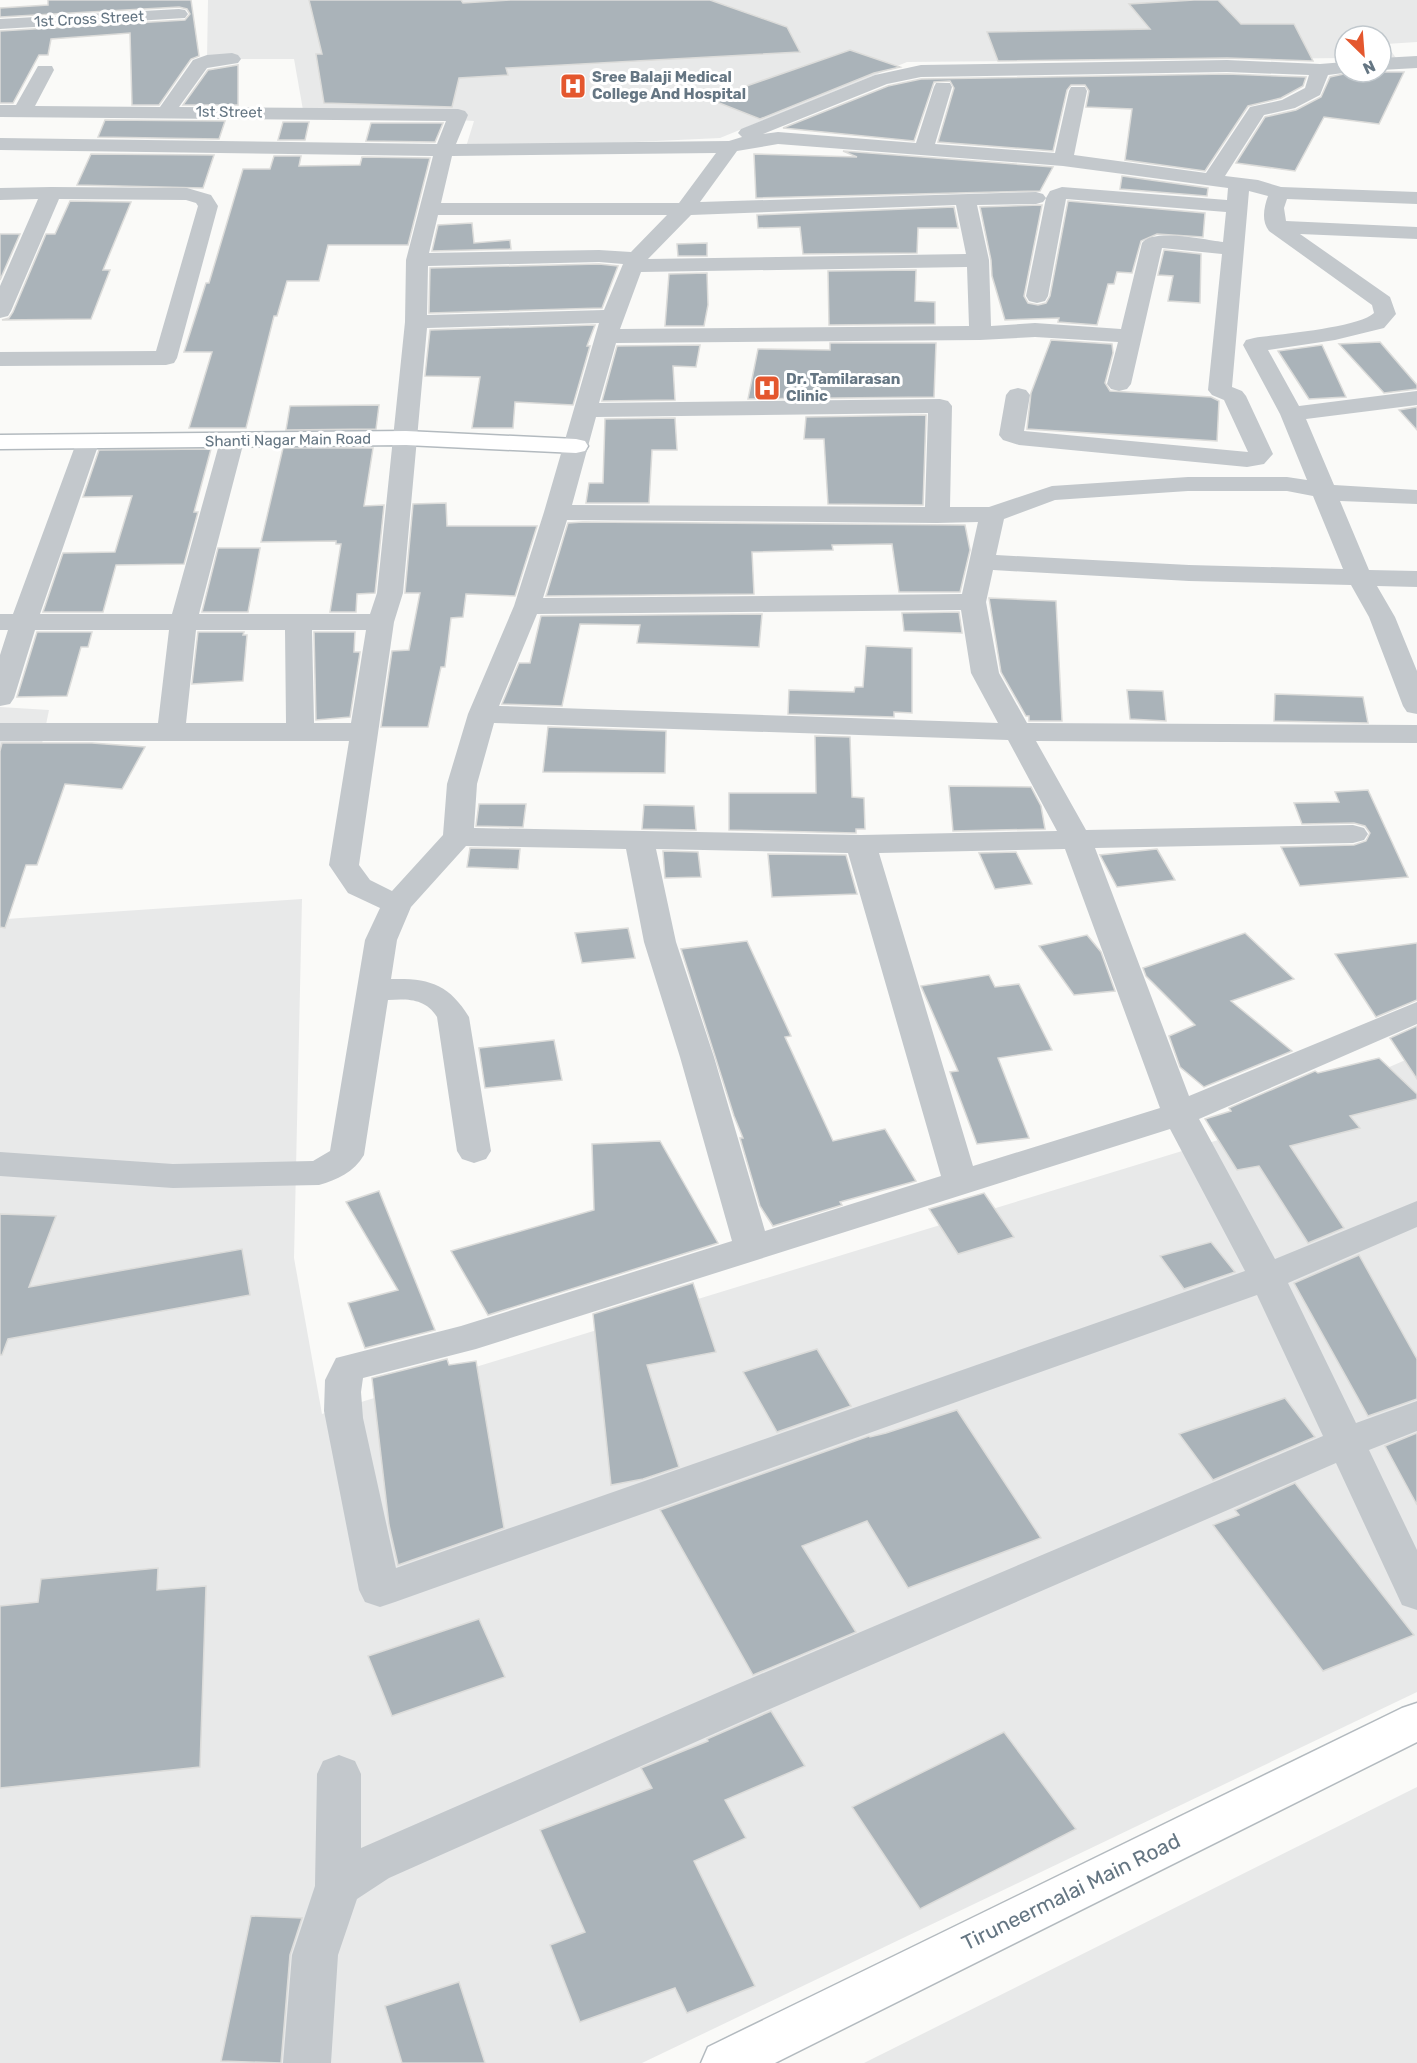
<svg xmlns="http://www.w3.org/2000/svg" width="1417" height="2063" viewBox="0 0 1417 2063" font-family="Rubik,sans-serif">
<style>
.built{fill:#e8e9e9}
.building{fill:#aab3b9;stroke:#dcdcda;stroke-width:1.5}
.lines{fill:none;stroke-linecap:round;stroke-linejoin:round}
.secondary-casing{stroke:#b3babf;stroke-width:3}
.street{fill:#c3c8cc;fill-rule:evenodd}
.secondary{fill:#fff;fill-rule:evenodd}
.labels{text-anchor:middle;stroke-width:6;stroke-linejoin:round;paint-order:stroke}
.far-street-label{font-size:15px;fill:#657683;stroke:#fff}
.far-poi-label{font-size:15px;font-weight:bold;fill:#657683;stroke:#fff;text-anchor:start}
.near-street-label{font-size:21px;fill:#657683;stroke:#fff}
</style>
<rect width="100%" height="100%" fill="#fafaf8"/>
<g class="built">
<path d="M208 0H1417V42L1386 44 1396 58H1381V36H1345V58L907 62 720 138 465 150 474 121 303 110 294 59H207Z"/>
<path d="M0 707 49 710 6 919 302 899 294 1258 322 1414 1228 1137 1417 1055V1692L642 2063H0Z"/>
<path d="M1417 1787V2063H864Z"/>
</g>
<g class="building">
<path d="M48 0H191L199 56 191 59 159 105H132L130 33 51 39 48 55H39L13 103H0V31L185 20 190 14 187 9 179 7 0 17V8L48 5Z"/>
<path d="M309 0H461L463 3 510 0H710L787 27 800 52 506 68 508 75 459 78 452 107 324 103 316 54H322Z"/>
<path d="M1194 0H1218L1241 24H1294L1313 61 1227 58 998 61 987 32 1150 29 1129 4Z"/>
<path d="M850 50 900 67 874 73 760 119 709 99Z"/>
<path d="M238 65V105H183L208 70Z"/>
<path d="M1353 72H1404L1379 124 1324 117 1295 171 1236 163 1265 117 1296 110 1321 97 1330 77Z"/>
<path d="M1227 74 1306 77 1303 86 1281 98 1248 106 1205 171 1125 160 1132 109 1086 107 1089 91 1085 85H1071L1067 90 1053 151 938 142 954 88 950 81 934 82 914 141 783 128 888 86 921 79Z"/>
<path d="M105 120 225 121 219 139 98 137Z"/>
<path d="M283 122H309L305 140H278Z"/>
<path d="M371 123H443L435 142 366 141Z"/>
<path d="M843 151 1053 167 1040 191 756 198 754 154 857 157Z"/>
<path d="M91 154 214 155 203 188 77 185Z"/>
<path d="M274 156H301L299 166 360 165 362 157 430 158 408 245H328L319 281H287L277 316H274L246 428H189L212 352H184L206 283H209L243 169H270Z"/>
<path d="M1122 176 1208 188 1207 196 1120 189Z"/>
<path d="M70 201 131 202 103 270H110L91 319 2 320 9 318 13 312 46 234H55Z"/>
<path d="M1068 201 1205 213 1203 237 1157 234 1141 241 1132 273 1117 272 1114 284H1108L1097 325 1058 322 1059 318 1005 320 992 276 991 260 980 207 1042 205 1024 296 1028 303 1038 305 1046 303 1050 296Z"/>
<path d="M954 207 958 228H918L917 253 803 254 800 227 758 228 757 215Z"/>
<path d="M472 223 474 243 510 240 511 249 432 251 438 225Z"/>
<path d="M0 234H20L0 280Z"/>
<path d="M707 243V256H678L677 244Z"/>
<path d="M1164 250 1201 254 1200 303 1168 301 1173 276 1158 275Z"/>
<path d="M599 264 618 266 602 308 429 313 430 268Z"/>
<path d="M916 270 915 301 935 302V324L829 325 828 271Z"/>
<path d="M707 273 708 305 704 326H665L669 274Z"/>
<path d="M595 325 587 346H590L573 405 515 402 513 428H472L480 377 425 376 430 330Z"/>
<path d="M1051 340 1112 344 1113 353 1105 383 1110 391 1211 397 1219 401 1217 441 1027 429 1031 393Z"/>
<path d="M1380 342 1417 385V389L1384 393 1339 344Z"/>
<path d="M830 343H936L934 397 748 399 758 349 830 350Z"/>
<path d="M700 345 696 367 673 366 675 400 602 401 617 346Z"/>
<path d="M1322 345 1346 397 1309 399 1278 351Z"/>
<path d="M379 405 376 429 286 430 290 406Z"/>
<path d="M1417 407V430L1399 410Z"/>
<path d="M926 415 923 505 828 504 824 439H804L806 417Z"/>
<path d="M675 418 677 450H652L649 503H586L589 483H603L605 419Z"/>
<path d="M283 448H373L364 506 384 505 375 593 357 594 356 612H330L341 544H336V541L261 542Z"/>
<path d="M211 449 194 512H198L184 564 116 565 103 612H43L63 553 115 552 132 496 83 497 99 450Z"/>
<path d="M446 503 447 526H537L515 596 466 594 463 617 451 618 445 667H441L428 727H381L392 651 409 650 420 593H405L413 504Z"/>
<path d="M583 522 965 525 970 550 960 592H899L892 544 832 545 833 550 752 552 754 594 546 596 568 523Z"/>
<path d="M218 548H260L248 612H202Z"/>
<path d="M989 598 1056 601 1062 721H1029V716H1026L1001 672Z"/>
<path d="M959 612 962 633 904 631 902 613Z"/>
<path d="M762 614 759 647 637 643 640 625 580 624 562 706 502 704 519 663H530L541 616Z"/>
<path d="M37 632H92L88 647H81L67 696 17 697Z"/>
<path d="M198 632H244L243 635H247L243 681 192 684Z"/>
<path d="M314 632H355L354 652H360L350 717 316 720Z"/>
<path d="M866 646 912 648V713L894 712V717L788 714 789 690 854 692 855 687H863Z"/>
<path d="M1127 690 1163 691 1166 721 1130 719Z"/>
<path d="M1275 694 1363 697 1368 723 1274 721Z"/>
<path d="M548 727 666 731 665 773 543 772Z"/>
<path d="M815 736 850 737 852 797 864 798 865 829H856V833L729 830V793H816Z"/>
<path d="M2 743H92L145 747 122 789 65 784 37 865H26L5 928 0 927V751Z"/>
<path d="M949 786 1031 787 1041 806 1045 829 953 831Z"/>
<path d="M1368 790 1408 877 1300 886 1281 847 1354 845 1366 841 1370 833 1365 826 1354 823 1302 824 1294 803 1339 802 1335 792Z"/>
<path d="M479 804H526L523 827 476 826Z"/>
<path d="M644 805 694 806 696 830 642 829Z"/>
<path d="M470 848 520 849 518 869 467 867Z"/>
<path d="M1157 849 1175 880 1117 887 1100 855Z"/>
<path d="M663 851 698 852 701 877 665 878Z"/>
<path d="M1016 852 1032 884 995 889 979 853Z"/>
<path d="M768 854 846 855 857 894 772 897Z"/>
<path d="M628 928 635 958 582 963 575 933Z"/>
<path d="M1245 933 1294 979 1231 1001 1292 1051 1204 1087 1180 1067 1169 1036 1195 1025 1146 976 1143 968Z"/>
<path d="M1087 935 1101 952 1115 991 1074 995 1039 946Z"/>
<path d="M747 941 791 1036 785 1037 833 1141 885 1129 916 1181 840 1202 842 1205 773 1226 760 1206 740 1138H743L734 1116 681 949Z"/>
<path d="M1417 943V1000L1376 1017 1335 954Z"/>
<path d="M989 975 995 987 1019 984 1052 1050 998 1058 1029 1138 977 1144 950 1072 958 1071 921 986Z"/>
<path d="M1417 1026V1079L1390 1038Z"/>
<path d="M554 1040 562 1080 485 1088 479 1048Z"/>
<path d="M1379 1058 1417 1094V1099L1350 1116 1360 1128 1290 1146 1344 1228 1308 1243 1259 1166 1237 1170 1205 1119 1231 1111 1229 1108 1315 1071 1318 1073Z"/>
<path d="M660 1141 718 1243 488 1315 451 1251 594 1210 592 1144Z"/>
<path d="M379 1191 435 1330 365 1348 348 1303 398 1290 346 1202Z"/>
<path d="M984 1193 1014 1237 958 1254 929 1209Z"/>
<path d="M0 1214 56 1216 29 1287 242 1249 250 1295 8 1339 2 1355H0Z"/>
<path d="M1211 1242 1235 1272 1184 1289 1160 1256Z"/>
<path d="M1359 1255 1417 1359V1399L1368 1416 1294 1283Z"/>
<path d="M693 1283 716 1352 647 1365 679 1467 643 1479 611 1485 593 1314Z"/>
<path d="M817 1349 851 1406 777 1432 743 1372Z"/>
<path d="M447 1359 449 1365 476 1361 504 1528 398 1565 389 1525 372 1378Z"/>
<path d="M1285 1398 1315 1437 1213 1480 1179 1434Z"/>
<path d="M957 1410 1041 1538 908 1588 867 1521 802 1546 856 1632 753 1675 660 1510 869 1436 870 1437 886 1433Z"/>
<path d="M1417 1433V1505L1385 1446Z"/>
<path d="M1295 1483 1414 1635 1323 1671 1213 1525 1239 1515 1235 1510Z"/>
<path d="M158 1568 157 1590 206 1586 200 1767 0 1788V1606L38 1602 41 1579Z"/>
<path d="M479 1619 505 1677 392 1716 368 1656Z"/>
<path d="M771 1711 805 1766 725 1800 746 1838 694 1861 755 1986 687 2013 675 1988 580 2022 550 1945 585 1932 540 1830 652 1788 641 1768 708 1741 707 1739Z"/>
<path d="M1004 1732 1076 1829 920 1909 852 1807Z"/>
<path d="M251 1916 302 1918 290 1955 281 2063 221 2061Z"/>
<path d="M459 1982 485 2063H402L385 2006Z"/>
</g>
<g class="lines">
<defs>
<g id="secondary">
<path d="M406 431 576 439 585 441 588 446 585 451 576 453 406 445 0 449V435Z"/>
<path d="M1417 1703V1742L775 2063H701L708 2047 1402 1708Z"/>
</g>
</defs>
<use href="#secondary" class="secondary-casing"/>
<g class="street">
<path d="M179 9 185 10 188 14 185 18 0 29V19Z"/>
<path d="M232 53 238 55 241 59 238 63 207 68 179 107 458 109 465 111 468 115 456 144 729 141 742 137 738 133 741 129 875 75 921 65 1227 60 1320 64 1345 62V72H1351L1328 75 1320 95 1295 108 1264 115 1225 176 1258 180 1281 187 1417 192V204L1287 199 1284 208 1286 221 1417 227V239L1300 234 1390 297 1396 314 1384 328 1335 340 1268 350 1299 406 1417 391V405L1306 419 1334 485 1417 490V504L1340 501 1369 570 1417 571V587L1377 586 1395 617 1417 671V714L1407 712 1403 706 1369 617 1351 585 1189 581 993 570 986 602 999 673 1027 723 1417 725V743L1036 741 1086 830 1353 825 1364 828 1368 834 1364 840 1353 843 1095 848 1189 1096 1417 1002V1024L1199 1119 1275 1259 1417 1201V1227L1288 1283 1356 1423 1417 1401V1431L1369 1450 1417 1550V1610L1402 1605 1336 1463 763 1712 389 1878 357 1899 338 1955 331 2063H283L292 1955 315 1886 317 1774 323 1761 339 1755 355 1761 361 1774V1848L733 1686 1323 1436 1257 1295 395 1602 380 1607 365 1602 359 1590 324 1411 325 1380 336 1358 461 1326 732 1241 680 1057 644 942 626 849 466 846 411 907 397 940 391 979C429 978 449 984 469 1017L491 1151 486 1159 474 1163 462 1159 457 1151 437 1017C425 998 407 999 388 1000L364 1155C354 1172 337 1180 319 1185L173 1188 0 1176V1152L173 1164 313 1161 330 1151 365 940 380 908 348 893 329 865 349 741H0V723H158L169 630H35L14 698 10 704 0 706V655L8 630H0V614H13L78 438 87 436 96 438 99 443 40 614H172L220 441 223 436 232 434 241 436 244 441 199 614H370L377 593 405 322 406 260 433 156 0 150V138L437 144 446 121 0 117V105H16L38 66H52L54 70 35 106 160 107 193 60 207 55ZM1227 72 1309 75 1305 88 1282 100 1250 107 1206 173 1074 155 1087 91 1085 87H1071L1069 91 1055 153 935 144 952 87 950 83H936L934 87 916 143 778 132 763 134 887 84 921 77ZM778 144 1063 166 1228 188 1227 200 1062 187 1050 191 1046 198 1043 194 1036 192 700 202 737 151ZM716 153 679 203H441L452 156ZM1249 191 1268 196C1264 207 1261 221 1269 231L1372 305 1374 313C1358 328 1279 334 1254 338L1246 340 1243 345 1280 414 1307 480 1287 477H1188L1052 486 989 507H950L952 406 948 401 940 399 599 403 616 343 980 340 1035 337 1118 342 1107 384 1111 389 1119 391 1127 389 1131 384 1162 248 1222 254 1208 390 1212 395 1224 400 1248 452 1024 431 1030 395 1026 390 1018 388 1010 390 1006 395 999 435 1003 440 1019 445 1247 467 1264 464 1273 454 1246 396 1242 391 1232 387ZM1046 198 1026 296 1029 301 1037 303 1045 301 1048 296 1066 199 1226 212 1223 242C1205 240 1153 228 1142 243L1121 329 1035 323 991 326 989 260 977 205 1036 204 1043 202ZM956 205 966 254 648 259 691 215ZM438 215H667L631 252 599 250 429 253ZM599 262 623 264 604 310 427 315 428 266ZM967 267 969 326 620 329 641 272ZM599 323 544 512 514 606 468 714 447 784 443 835 392 891 370 880 359 865 394 622 403 593 427 328ZM928 413 925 507 572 505 596 417ZM1188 491H1287L1313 496 1343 569 1189 565 996 555 1004 519 1055 500ZM567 520 937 523 978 522 962 594 543 598ZM961 610 971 673 998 723 499 706 537 614ZM196 630H285L286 723H186ZM312 630H366L351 723H314ZM494 723 1008 740 1057 831 861 835 474 828 477 784ZM656 849 848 853 941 1176 765 1231 714 1057 676 942ZM1065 849 1160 1108 973 1166 879 853ZM1170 1129 1245 1271 396 1568 363 1418 361 1392 363 1378 476 1349Z"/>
<path d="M1417 56V68L1381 70V58Z"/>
<path d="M51 187 187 188 211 195 218 206 177 358 174 363 166 365 0 366V352L156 351 198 206 196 203 186 200 59 199 11 311 8 316 0 318V286L38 199 0 200V188Z"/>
</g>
<use href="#secondary" class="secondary"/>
</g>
<defs>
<symbol id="hospital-square" viewBox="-11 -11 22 22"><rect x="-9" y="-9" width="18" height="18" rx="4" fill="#e4572e" stroke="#fff"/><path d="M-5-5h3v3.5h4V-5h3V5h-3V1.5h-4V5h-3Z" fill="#fff"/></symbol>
</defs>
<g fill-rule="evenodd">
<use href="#hospital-square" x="558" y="71" width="30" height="30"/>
<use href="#hospital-square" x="752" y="373" width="30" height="30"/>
</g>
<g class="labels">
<g class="far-street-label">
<text transform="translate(89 19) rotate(-3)" y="5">1st Cross Street</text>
<text transform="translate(229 112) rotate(1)" y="5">1st Street</text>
<text transform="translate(288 440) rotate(-1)" y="5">Shanti Nagar Main Road</text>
</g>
<g class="far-poi-label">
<text x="592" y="82">Sree Balaji Medical<tspan x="592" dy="17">College And Hospital</tspan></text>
<text x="786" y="384">Dr. Tamilarasan<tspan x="786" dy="17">Clinic</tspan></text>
</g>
<g class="near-street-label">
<text transform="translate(1071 1892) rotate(-26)" y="7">Tiruneermalai Main Road</text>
</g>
</g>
<g transform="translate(1363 54) rotate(155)"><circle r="28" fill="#ffffff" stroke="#c1c8cd" stroke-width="1.5"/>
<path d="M0-4.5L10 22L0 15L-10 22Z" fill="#e4572e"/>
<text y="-9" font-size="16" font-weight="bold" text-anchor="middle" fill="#657683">N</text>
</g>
</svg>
